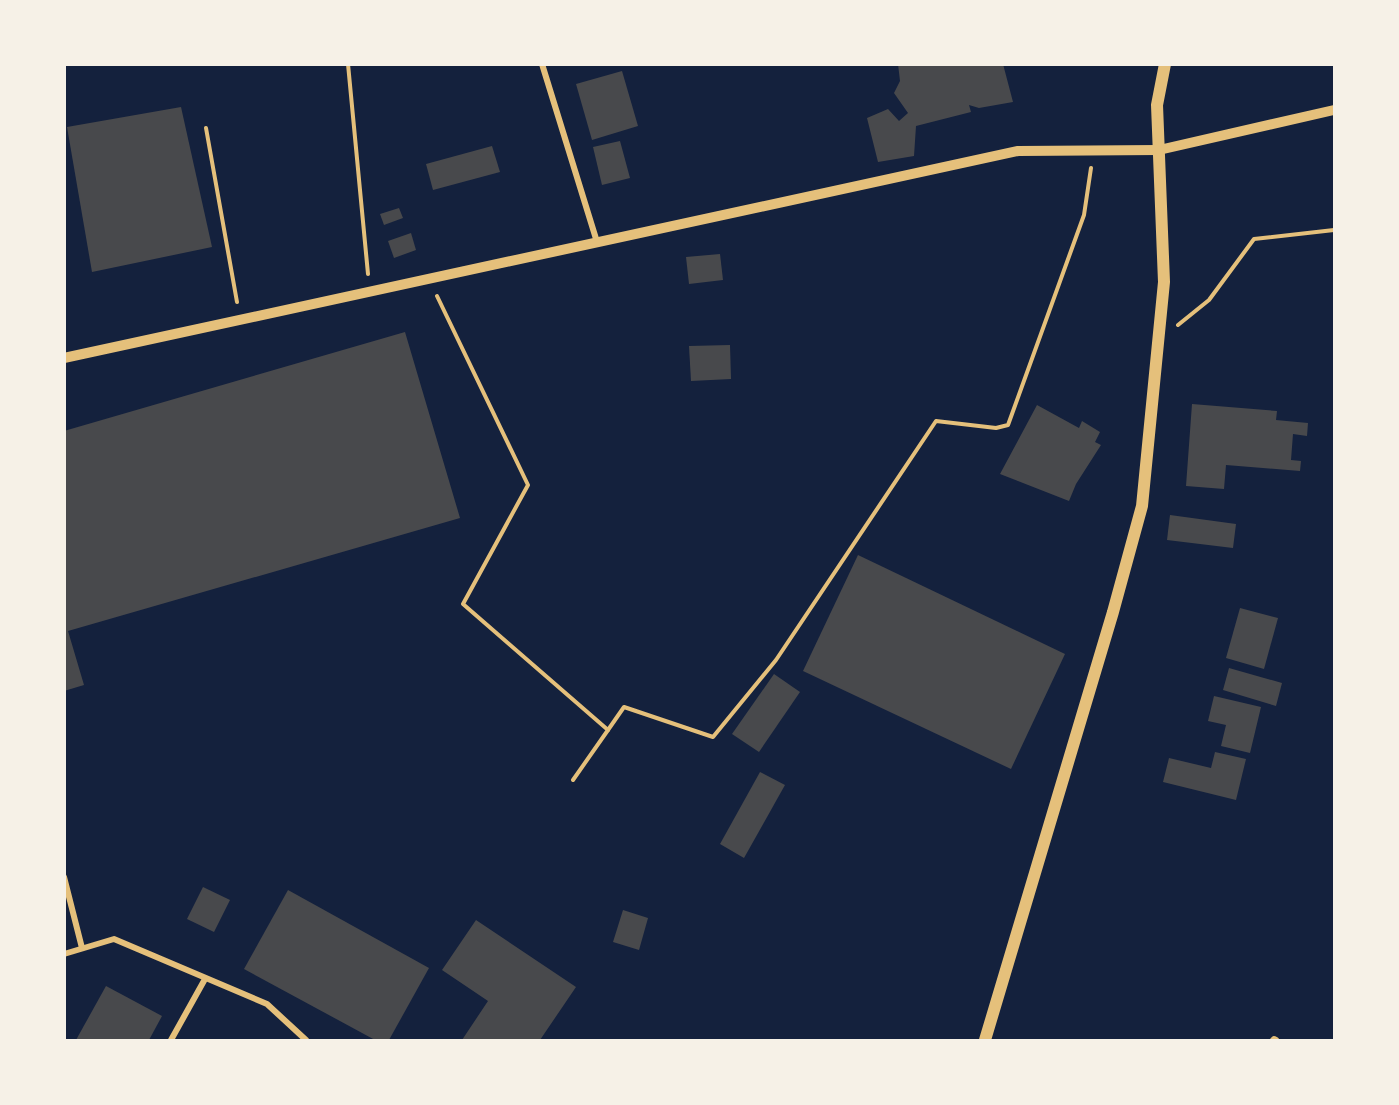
<svg xmlns="http://www.w3.org/2000/svg" width="1399" height="1105" viewBox="0 0 1399 1105" font-family="Cabin,sans-serif">
<style>
.building{fill:#48494c}
.lines{fill:none;stroke-linecap:round;stroke-linejoin:round}
.path{stroke:#e5c07b;stroke-width:4}
.minor{stroke:#e5c07b;stroke-width:6}
.tertiary{stroke:#e5c07b;stroke-width:10}
.secondary{stroke:#e5c07b;stroke-width:12}
</style>
<rect width="100%" height="100%" fill="#14213d"/>
<g class="building">
<path d="M898 64H1003L1013 102 979 108 969 105 971 112 916 126 914 156 878 162 867 118 888 109 899 121 908 113 894 93 900 81Z"/>
<path d="M622 71 638 126 592 140 576 84Z"/>
<path d="M181 107 212 247 92 272 67 127Z"/>
<path d="M620 141 630 178 602 185 593 147Z"/>
<path d="M492 146 500 172 433 190 426 164Z"/>
<path d="M399 208 403 218 384 225 380 214Z"/>
<path d="M411 233 416 250 394 258 388 241Z"/>
<path d="M720 254 723 280 689 284 686 257Z"/>
<path d="M405 332 460 518 68 631 84 685 64 691V431Z"/>
<path d="M730 345 731 379 691 381 689 346Z"/>
<path d="M1192 404 1277 411 1276 420 1308 423 1307 436 1293 434 1291 460 1301 461 1300 471 1226 465 1224 489 1186 486Z"/>
<path d="M1037 405 1079 428 1082 421 1100 432 1095 442 1101 445 1076 484 1069 501 1000 474Z"/>
<path d="M1170 515 1236 524 1233 548 1167 540Z"/>
<path d="M858 555 1065 654 1011 769 803 671Z"/>
<path d="M1240 608 1278 618 1264 669 1226 658Z"/>
<path d="M1229 668 1282 683 1276 706 1223 690Z"/>
<path d="M774 674 800 692 759 752 732 734Z"/>
<path d="M1214 696 1261 707 1250 753 1221 746 1226 725 1208 721Z"/>
<path d="M1215 752 1246 759 1236 800 1163 782 1169 758 1211 768Z"/>
<path d="M760 772 785 785 744 858 720 844Z"/>
<path d="M203 887 230 900 214 932 187 919Z"/>
<path d="M288 890 429 968 389 1040H375L244 969Z"/>
<path d="M623 910 648 918 639 950 613 942Z"/>
<path d="M476 920 576 987 540 1040H462L488 1001 442 970Z"/>
<path d="M106 986 162 1016 149 1040H76Z"/>
</g>
<g class="lines">
<g class="path">
<path d="M348 64 368 274"/>
<path d="M206 128 237 302"/>
<path d="M437 296 528 485 463 604 608 730 573 780"/>
<path d="M1178 325 1209 300 1254 239 1334 230"/>
<path d="M608 730 624 707 713 737 776 660 936 421 996 428 1008 425 1084 215 1091 168"/>
</g>
<g class="minor">
<path d="M542 64 597 242"/>
<path d="M64 877 82 948"/>
<path d="M64 954 114 939 267 1004 306 1040"/>
<path d="M171 1040 205 979"/>
<path d="M1273 1040 1274 1039 1276 1040"/>
</g>
<path class="tertiary" d="M64 358 1018 151 1159 150 1334 110"/>
<path class="secondary" d="M985 1040 1113 612 1142 506 1164 282 1157 105 1165 64"/>
</g>
<rect width="1399" height="1105" fill="none" stroke="#f6f1e7" stroke-width="132"/>
</svg>
